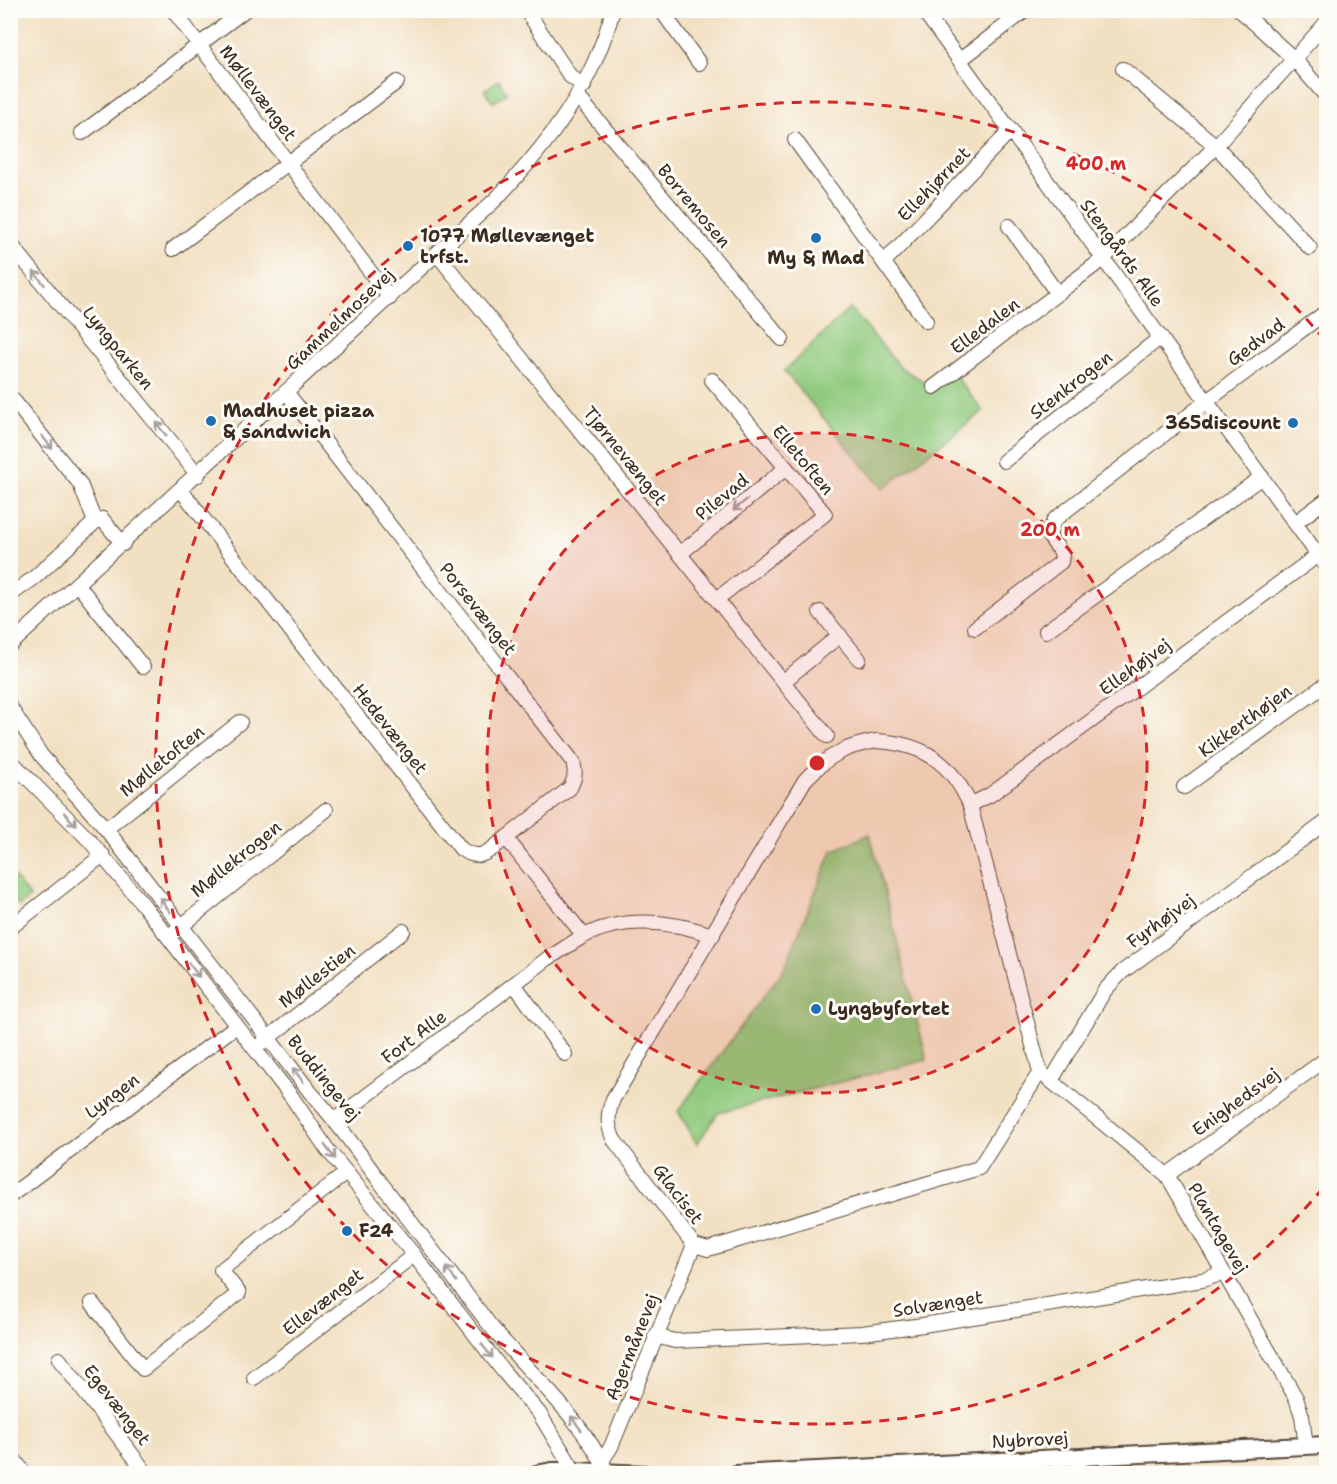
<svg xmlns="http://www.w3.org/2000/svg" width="1337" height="1484" viewBox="0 0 1337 1484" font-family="'Shantell Sans',sans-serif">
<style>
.green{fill:#91ca7e;stroke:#667a4e;stroke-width:1.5}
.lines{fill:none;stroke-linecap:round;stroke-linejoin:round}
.minor-casing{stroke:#564537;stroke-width:16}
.major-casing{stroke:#564537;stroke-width:20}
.minor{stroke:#fff;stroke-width:14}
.major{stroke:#fff;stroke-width:16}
.oneway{stroke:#a79f9a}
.ring{fill:none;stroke:#d62828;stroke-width:3;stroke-dasharray:10 8}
.poi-dot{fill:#1f6fb2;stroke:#fdfcf7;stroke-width:2}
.labels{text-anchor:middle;stroke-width:6;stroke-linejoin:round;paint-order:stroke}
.street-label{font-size:18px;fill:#3b2a1e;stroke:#fdfcf7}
.poi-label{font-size:18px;font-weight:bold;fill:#3b2a1e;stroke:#fdfcf7;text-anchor:start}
.centre{fill:#d62828;stroke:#fdfcf7;stroke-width:3}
.ring-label{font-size:18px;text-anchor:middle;font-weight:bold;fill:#d62828;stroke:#fdfcf7;stroke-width:6;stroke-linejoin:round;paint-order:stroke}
</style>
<rect width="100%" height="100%" fill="#fdfcf7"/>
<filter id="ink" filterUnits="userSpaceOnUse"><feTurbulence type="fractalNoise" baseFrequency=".0167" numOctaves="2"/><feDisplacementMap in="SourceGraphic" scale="12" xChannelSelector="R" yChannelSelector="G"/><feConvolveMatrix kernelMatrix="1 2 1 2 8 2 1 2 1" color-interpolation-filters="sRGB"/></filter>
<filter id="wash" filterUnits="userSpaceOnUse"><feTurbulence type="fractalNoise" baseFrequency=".008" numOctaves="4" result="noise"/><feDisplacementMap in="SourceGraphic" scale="24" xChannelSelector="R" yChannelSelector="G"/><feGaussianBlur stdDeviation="1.35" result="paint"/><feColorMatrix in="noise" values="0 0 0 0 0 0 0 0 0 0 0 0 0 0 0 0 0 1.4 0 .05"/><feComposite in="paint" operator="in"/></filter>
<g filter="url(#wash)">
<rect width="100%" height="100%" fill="#f2e0c3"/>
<g class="green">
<path d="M499 80 507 93 493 103 484 90Z"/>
<path d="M850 308 901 368 930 385 951 370 983 411 883 489 784 371Z"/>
<path d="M870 834 927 1060 718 1113 697 1144 678 1111 784 969 832 851Z"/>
<path d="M10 872 30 897 19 906 11 897Z"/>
</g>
</g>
<g filter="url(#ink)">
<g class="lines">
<defs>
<g id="minor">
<path d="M173 10 390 298"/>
<path d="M526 10 570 76 584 86"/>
<path d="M661 10 699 63"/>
<path d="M923 10 1326 566"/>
<path d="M1240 10 1294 59 1326 96"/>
<path d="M960 60 1026 10"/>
<path d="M1123 69 1216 146 1310 248"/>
<path d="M578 97 782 339"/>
<path d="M82 133 245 10"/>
<path d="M795 140 926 321"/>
<path d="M1009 226 1057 293"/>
<path d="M10 243 198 475"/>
<path d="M173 249 397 82"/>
<path d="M437 254 827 736"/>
<path d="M884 262 1011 130"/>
<path d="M712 380 825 514 717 599"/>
<path d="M934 387 1103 259 1216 146 1326 23"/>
<path d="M287 393 573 762C576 773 575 778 570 788L506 838"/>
<path d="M10 396 80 484 95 522"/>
<path d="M1004 461 1161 337"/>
<path d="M181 490 461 849C481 863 490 850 506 838L584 936"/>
<path d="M1295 523 1326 500"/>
<path d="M681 553 786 468"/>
<path d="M78 585 143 667"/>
<path d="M10 595 34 578 95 522 102 519 123 544"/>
<path d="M820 612 859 659"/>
<path d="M975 628 1061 562 1062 554 1049 536 1054 520 1207 401 1326 312"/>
<path d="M1046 631 1262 477"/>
<path d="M10 645 495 200C549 143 592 88 613 10"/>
<path d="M784 681 840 635"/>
<path d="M10 707 41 755 106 829 311 1093C338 1122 358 1152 381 1183 417 1230 453 1277 489 1324 529 1374 580 1415 608 1474"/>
<path d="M877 741C924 744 951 762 970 805L1040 1072 979 1168 708 1249 694 1245 614 1140C607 1125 607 1115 613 1099L805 780C828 756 844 746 877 741Z"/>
<path d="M10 760 90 841 145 907 291 1096 327 1149 414 1255 503 1371 539 1413 576 1474"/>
<path d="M1184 787 1326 684"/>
<path d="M970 805 990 795 1318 555"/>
<path d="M106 829 240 722"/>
<path d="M10 928 103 855"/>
<path d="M174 932 326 810"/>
<path d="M514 984 565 1054"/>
<path d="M263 1042 403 931"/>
<path d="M1040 1072 1167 1175 1296 1398 1302 1416 1306 1446"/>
<path d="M1051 1081 1105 990 1122 972 1326 822"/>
<path d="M336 1119 547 959C559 952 570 944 582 937 623 915 671 921 713 935"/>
<path d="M1167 1175 1326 1059"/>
<path d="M10 1196 236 1026"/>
<path d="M92 1303 143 1369 239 1293 221 1270 346 1173"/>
<path d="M655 1336 675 1341 862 1333 923 1325 1202 1280 1224 1273"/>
<path d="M59 1359 147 1474"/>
<path d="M254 1378 414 1255"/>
<path d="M10 1454 25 1474"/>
<path d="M1079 1457 1080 1474"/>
<path d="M602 1461 611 1447 694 1245"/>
</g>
<g id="major">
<path d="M536 1474 552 1471H574L646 1474"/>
<path d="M736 1474 1326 1445"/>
</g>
</defs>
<use href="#minor" class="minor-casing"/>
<use href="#major" class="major-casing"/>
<use href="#minor" class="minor"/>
<use href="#major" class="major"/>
</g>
<defs><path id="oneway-shaft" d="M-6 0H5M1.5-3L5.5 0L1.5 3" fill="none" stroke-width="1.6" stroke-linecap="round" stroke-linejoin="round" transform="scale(1.5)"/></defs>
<g class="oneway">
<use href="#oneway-shaft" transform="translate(39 278) rotate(-129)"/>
<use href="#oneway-shaft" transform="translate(161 429) rotate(-129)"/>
<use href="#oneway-shaft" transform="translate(47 442) rotate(52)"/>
<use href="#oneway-shaft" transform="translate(740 505) rotate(141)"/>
<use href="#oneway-shaft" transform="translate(70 819) rotate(47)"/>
<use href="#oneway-shaft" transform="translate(165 905) rotate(-127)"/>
<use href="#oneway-shaft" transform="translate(194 970) rotate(53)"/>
<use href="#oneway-shaft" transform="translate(298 1075) rotate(-127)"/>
<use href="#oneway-shaft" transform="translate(330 1152) rotate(53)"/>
<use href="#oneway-shaft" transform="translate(451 1274) rotate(-127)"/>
<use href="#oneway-shaft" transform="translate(487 1351) rotate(51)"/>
<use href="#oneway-shaft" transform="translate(576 1423) rotate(-126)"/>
</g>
</g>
<circle cx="817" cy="763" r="330" fill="#d62828" fill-opacity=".12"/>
<g class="ring">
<circle cx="817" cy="763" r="330"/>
<path d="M1323 1188A661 661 0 1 1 1323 338"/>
</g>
<g class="poi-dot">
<circle cx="816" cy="238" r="6"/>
<circle cx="408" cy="246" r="6"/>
<circle cx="211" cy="421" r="6"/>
<circle cx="1293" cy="423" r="6"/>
<circle cx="816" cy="1009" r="6"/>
<circle cx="347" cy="1231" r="6"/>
</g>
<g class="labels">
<g class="street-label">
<text transform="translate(258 93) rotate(53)" y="6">Møllevænget</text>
<text transform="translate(934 184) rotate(-46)" y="6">Ellehjørnet</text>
<text transform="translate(694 206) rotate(50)" y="6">Borremosen</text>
<text transform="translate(1122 253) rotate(54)" y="6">Stengårds Alle</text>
<text transform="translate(340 319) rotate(-43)" y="6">Gammelmosevej</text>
<text transform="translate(985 326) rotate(-37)" y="6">Elledalen</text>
<text transform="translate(1256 342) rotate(-37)" y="6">Gedvad</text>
<text transform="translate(118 348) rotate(51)" y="6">Lyngparken</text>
<text transform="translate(1071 385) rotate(-38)" y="6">Stenkrogen</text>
<text transform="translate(625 456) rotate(51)" y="6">Tjørnevænget</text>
<text transform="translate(803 460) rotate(50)" y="6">Elletoften</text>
<text transform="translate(722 497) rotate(-39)" y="6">Pilevad</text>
<text transform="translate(478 609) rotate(52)" y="6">Porsevænget</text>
<text transform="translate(1135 667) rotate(-36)" y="6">Ellehøjvej</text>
<text transform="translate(1245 721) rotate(-36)" y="6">Kikkerthøjen</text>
<text transform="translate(390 729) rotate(52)" y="6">Hedevænget</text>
<text transform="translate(162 761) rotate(-39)" y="6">Mølletoften</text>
<text transform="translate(236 859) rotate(-39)" y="6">Møllekrogen</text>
<text transform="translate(1161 921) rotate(-36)" y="6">Fyrhøjvej</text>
<text transform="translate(317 976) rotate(-38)" y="6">Møllestien</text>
<text transform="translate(414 1037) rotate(-37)" y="6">Fort Alle</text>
<text transform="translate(324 1078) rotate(51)" y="6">Buddingevej</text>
<text transform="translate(112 1096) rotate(-37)" y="6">Lyngen</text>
<text transform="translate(1236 1102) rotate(-36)" y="6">Enighedsvej</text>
<text transform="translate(678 1194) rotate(53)" y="6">Glaciset</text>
<text transform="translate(1218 1228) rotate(60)" y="6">Plantagevej</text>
<text transform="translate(323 1302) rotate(-38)" y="6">Ellevænget</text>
<text transform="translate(938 1304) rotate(-9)" y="6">Solvænget</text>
<text transform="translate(632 1347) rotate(-68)" y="6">Agermånevej</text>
<text transform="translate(117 1405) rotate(52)" y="6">Egevænget</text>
<text transform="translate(1030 1440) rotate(-3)" y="6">Nybrovej</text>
</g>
<g class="poi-label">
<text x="420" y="242">1077 Møllevænget<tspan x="420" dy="21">trfst.</tspan></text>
<text x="816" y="264" text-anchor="middle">My &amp; Mad</text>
<text x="223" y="417">Madhuset pizza<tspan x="223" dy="21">&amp; sandwich</tspan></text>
<text x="1281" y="429" text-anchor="end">365discount</text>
<text x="828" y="1015">Lyngbyfortet</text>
<text x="359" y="1237">F24</text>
</g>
</g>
<circle cx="817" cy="763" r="9" class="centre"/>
<g class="ring-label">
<text x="1096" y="170">400 m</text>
<text x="1050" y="536">200 m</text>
</g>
<rect width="1337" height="1484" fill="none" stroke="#fdfcf7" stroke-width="36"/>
</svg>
